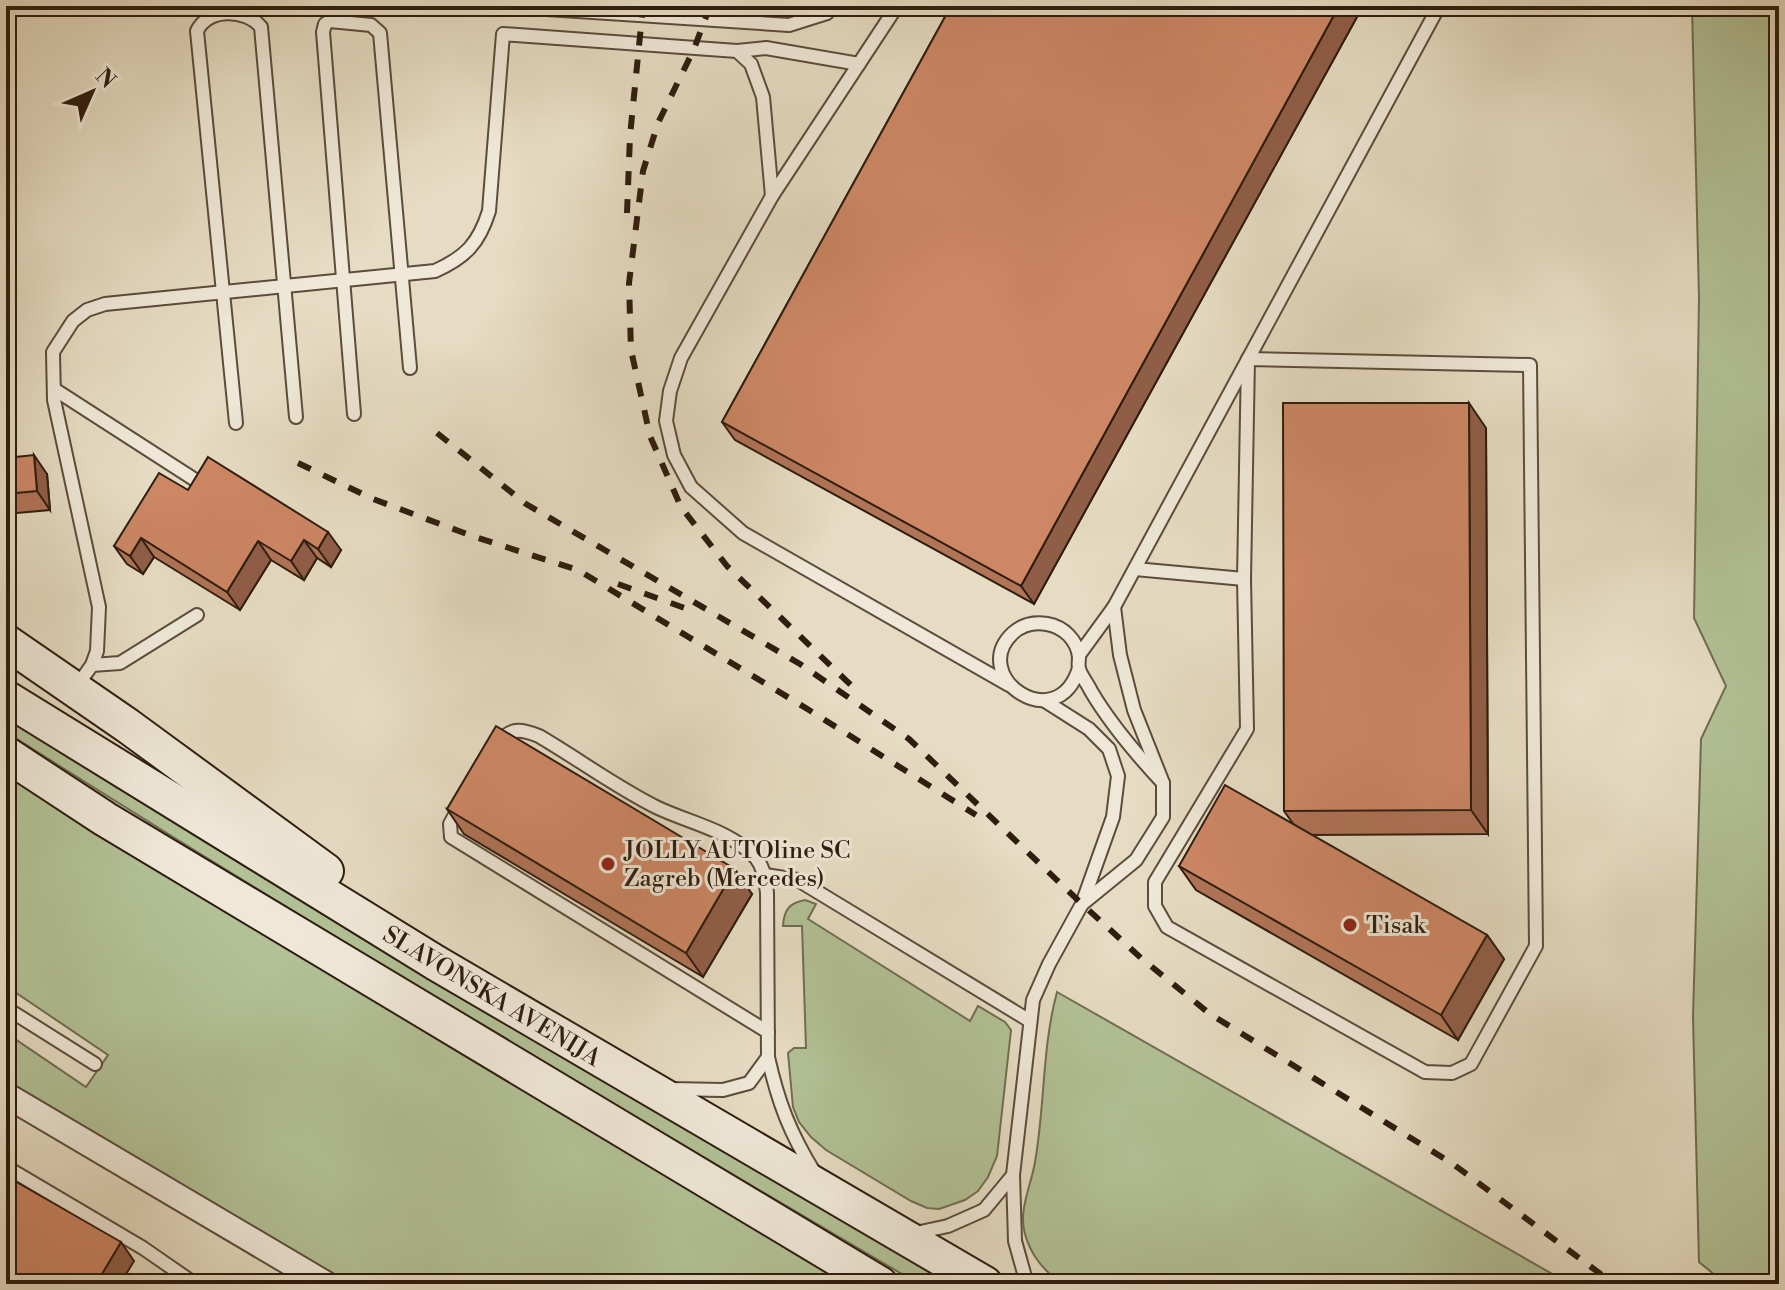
<svg xmlns="http://www.w3.org/2000/svg" width="1785" height="1290" viewBox="0 0 1785 1290" font-family="'Libre Bodoni',serif">
<style>
.green{fill:#b2c196;stroke:#706e52;stroke-width:2}
.lines{fill:none;stroke-linecap:round;stroke-linejoin:round}
.lane-casing{stroke:#5c4c3b;stroke-width:16}
.street-casing{stroke:#5c4c3b;stroke-width:28}
.secondary-casing{stroke:#2e1c0e;stroke-width:38}
.lane{stroke:#efe8d8;stroke-width:12}
.street{stroke:#efe8d8;stroke-width:24}
.secondary{stroke:#efe8d8;stroke-width:34}
.rail{stroke:#2e1c0e;stroke-width:6;stroke-dasharray:14 14;stroke-linecap:butt}
.wall{fill:#b07457;stroke:#2e1c0e;stroke-width:2}
.shaded-wall{fill:#905e47;stroke:#2e1c0e;stroke-width:2}
.building{fill:#cd8765;stroke:#2e1c0e;stroke-width:2}
.poi-dot{fill:#8f2418;stroke:#efe8d8;stroke-width:3}
.labels{text-anchor:middle;stroke-width:6;stroke-linejoin:round;paint-order:stroke}
.poi-label{font-size:24px;fill:#2e1c0e;stroke:#efe8d8;text-anchor:start}
.street-label{font-size:24px;fill:#2e1c0e;stroke:#efe8d8}
</style>
<rect width="100%" height="100%" fill="#e6dcc3"/>
<filter id="stains"><feTurbulence type="fractalNoise" baseFrequency=".0025" numOctaves="4"/><feColorMatrix values="0 0 0 0 .2 0 0 0 0 .09 0 0 0 0 .02 0 0 0 .5 -.17"/></filter>
<radialGradient id="worn" r=".72"><stop offset=".6" stop-color="#630" stop-opacity="0"/><stop offset="1" stop-color="#630" stop-opacity=".3"/></radialGradient>
<g class="green">
<path d="M1692 6H1779V1284H1726L1699 1262 1693 1017 1701 739 1726 686 1694 618 1699 298Z"/>
<path d="M6 714 614 1087 951 1284H919C612 1104 306 923 6 732Z"/>
<path d="M6 771 853 1284H349L103 1140 6 1080V1033L86 1087 108 1055 6 986Z"/>
<path d="M805 900 816 904 808 919 970 1021 978 1006 1005 1022 1011 1030 997 1156 988 1177 978 1191 965 1200 939 1209 927 1208 911 1201 826 1150 811 1137 799 1122 793 1107 788 1053 794 1048H806L802 926H783C784 910 789 903 805 900Z"/>
<path d="M1057 992 1570 1284 1060 1283C1044 1270 1031 1256 1025 1234 1018 1211 1031 1186 1035 1162 1045 1106 1042 1047 1057 992Z"/>
</g>
<g class="lines">
<defs>
<g id="lane">
<path d="M501 6 789 25 827 13 832 6"/>
<path d="M897 6 772 196 681 358 670 391 666 421 674 455 691 487 743 533 1009 685"/>
<path d="M737 51 766 48 859 64"/>
<path d="M1248 359 1530 365 1536 946 1471 1064 1452 1073 1425 1072 1167 927 1155 906V882L1247 729 1244 579Z"/>
<path d="M54 389 203 485"/>
<path d="M354 414 323 32 325 24 330 21 371 25 380 33 410 368"/>
<path d="M236 423 197 31C208 8 245 8 261 27L296 417"/>
<path d="M1135 569 1244 579"/>
<path d="M1079 655 1114 607 1439 6"/>
<path d="M92 665 120 663 197 615"/>
<path d="M1079 668C1057 739 967 676 1013 633 1023 624 1035 622 1047 624 1064 627 1077 640 1079 657 1079 660 1078 666 1079 669 1081 676 1088 684 1091 691 1111 725 1136 754 1163 783"/>
<path d="M76 687 92 665 97 651 99 607 54 400 53 352 73 321 87 310 105 304 435 271C466 257 479 243 489 211L503 34 737 51 751 64 763 97 772 196"/>
<path d="M496 744C511 728 519 728 539 736 578 759 616 787 656 807 689 823 730 830 756 858 764 868 766 880 767 893L768 1057"/>
<path d="M461 804 450 824 451 837 768 1032"/>
<path d="M765 875 798 880 1030 1021"/>
<path d="M1082 904 1136 860 1163 817V783L1134 710 1120 655 1114 607"/>
<path d="M6 1008 95 1064"/>
<path d="M670 1089 723 1090 749 1083 768 1057C778 1102 790 1133 814 1172"/>
<path d="M6 1167 143 1248 195 1284"/>
<path d="M1013 1175 1033 1000 1049 964 1082 904 1113 817 1118 776 1109 749 1089 729 1045 701"/>
<path d="M911 1234 948 1226 984 1210 1013 1175 1015 1241 1027 1284"/>
</g>
<path id="street" d="M6 1095 326 1284"/>
<g id="secondary">
<path d="M6 642 128 726 326 871"/>
<path d="M6 698 436 963 985 1284"/>
<path d="M6 754 105 819 880 1284"/>
</g>
</defs>
<use href="#lane" class="lane-casing"/>
<use href="#street" class="street-casing"/>
<use href="#secondary" class="secondary-casing"/>
<use href="#lane" class="lane"/>
<use href="#street" class="street"/>
<use href="#secondary" class="secondary"/>
<g class="rail">
<path d="M710 6 694 49 658 123 643 171 629 283 631 350 650 436 681 507 727 566 856 690"/>
<path d="M627 213 630 136 643 6"/>
<path d="M437 433 526 504 800 664 909 739 1082 904 1141 958 1210 1014 1453 1164 1614 1284"/>
<path d="M298 463 373 499 475 537 578 570 809 710 976 815"/>
<path d="M618 584 693 611"/>
</g>
</g>
<g class="wall">
<path d="M951 6H1363L1034 604 735 440 722 422Z"/>
<path d="M1486 428 1488 834 1311 835 1487 935 1504 959 1458 1040 1196 890 1179 866 1294 825 1284 811Z"/>
<path d="M6 458 47 474 50 510 6 514Z"/>
<path d="M188 490 341 550 331 567 317 558 304 580 271 560 240 610 154 557 143 574 127 564 114 546Z"/>
<path d="M447 809 752 894 703 977 464 834Z"/>
</g>
<g class="shaded-wall">
<path d="M1339 6H1363L1034 604 1021 586Z"/>
<path d="M1469 403 1486 428 1488 834 1471 810Z"/>
<path d="M34 455 47 474 50 510 37 491Z"/>
<path d="M328 532 341 550 331 567 318 549Z"/>
<path d="M141 538 154 557 143 574 130 556Z"/>
<path d="M304 540 317 558 304 580 291 561Z"/>
<path d="M258 541 271 560 240 610 227 592Z"/>
<path d="M735 869 752 894 703 977 686 953Z"/>
<path d="M1487 935 1504 959 1458 1040 1441 1015Z"/>
<path d="M121 1242 134 1261 120 1284H96Z"/>
</g>
<g class="building">
<path d="M951 6H1339L1021 586 722 422Z"/>
<path d="M1283 403H1469L1471 810 1284 811Z"/>
<path d="M34 455 37 491 6 494V458Z"/>
<path d="M208 457 328 532 318 549 304 540 291 561 258 541 227 592 141 538 130 556 114 546 159 473 188 490Z"/>
<path d="M496 726 735 869 686 953 447 809Z"/>
<path d="M1225 785 1487 935 1441 1015 1179 866Z"/>
<path d="M6 1176 121 1242 96 1284H6Z"/>
</g>
<g class="poi-dot">
<circle cx="608" cy="864" r="8"/>
<circle cx="1350" cy="925" r="8"/>
</g>
<g class="labels">
<g class="poi-label">
<text x="624" y="858">JOLLY AUTOline SC<tspan x="624" dy="28">Zagreb (Mercedes)</tspan></text>
<text x="1366" y="933">Tisak</text>
</g>
<g class="street-label">
<text transform="translate(492 996) rotate(31)" y="8">SLAVONSKA AVENIJA</text>
</g>
</g>
<rect width="1785" height="1290" fill="none" stroke="#e6dcc3" stroke-width="32"/>
<rect x="8" y="8" width="1769" height="1274" fill="none" stroke="#2e1c0e" stroke-width="4"/>
<rect x="16" y="16" width="1753" height="1258" fill="none" stroke="#2e1c0e" stroke-width="2"/>
<g transform="translate(92 92) rotate(45)" stroke="#efe8d8" stroke-width="6" paint-order="stroke">
<path d="M0-6L14 30L0 20L-14 30Z" fill="#2e1c0e"/>
<text y="-12" font-size="22" font-weight="bold" text-anchor="middle" fill="#2e1c0e">N</text>
</g>
<rect width="100%" height="100%" filter="url(#stains)"/>
<rect width="100%" height="100%" fill="url(#worn)"/>
</svg>
